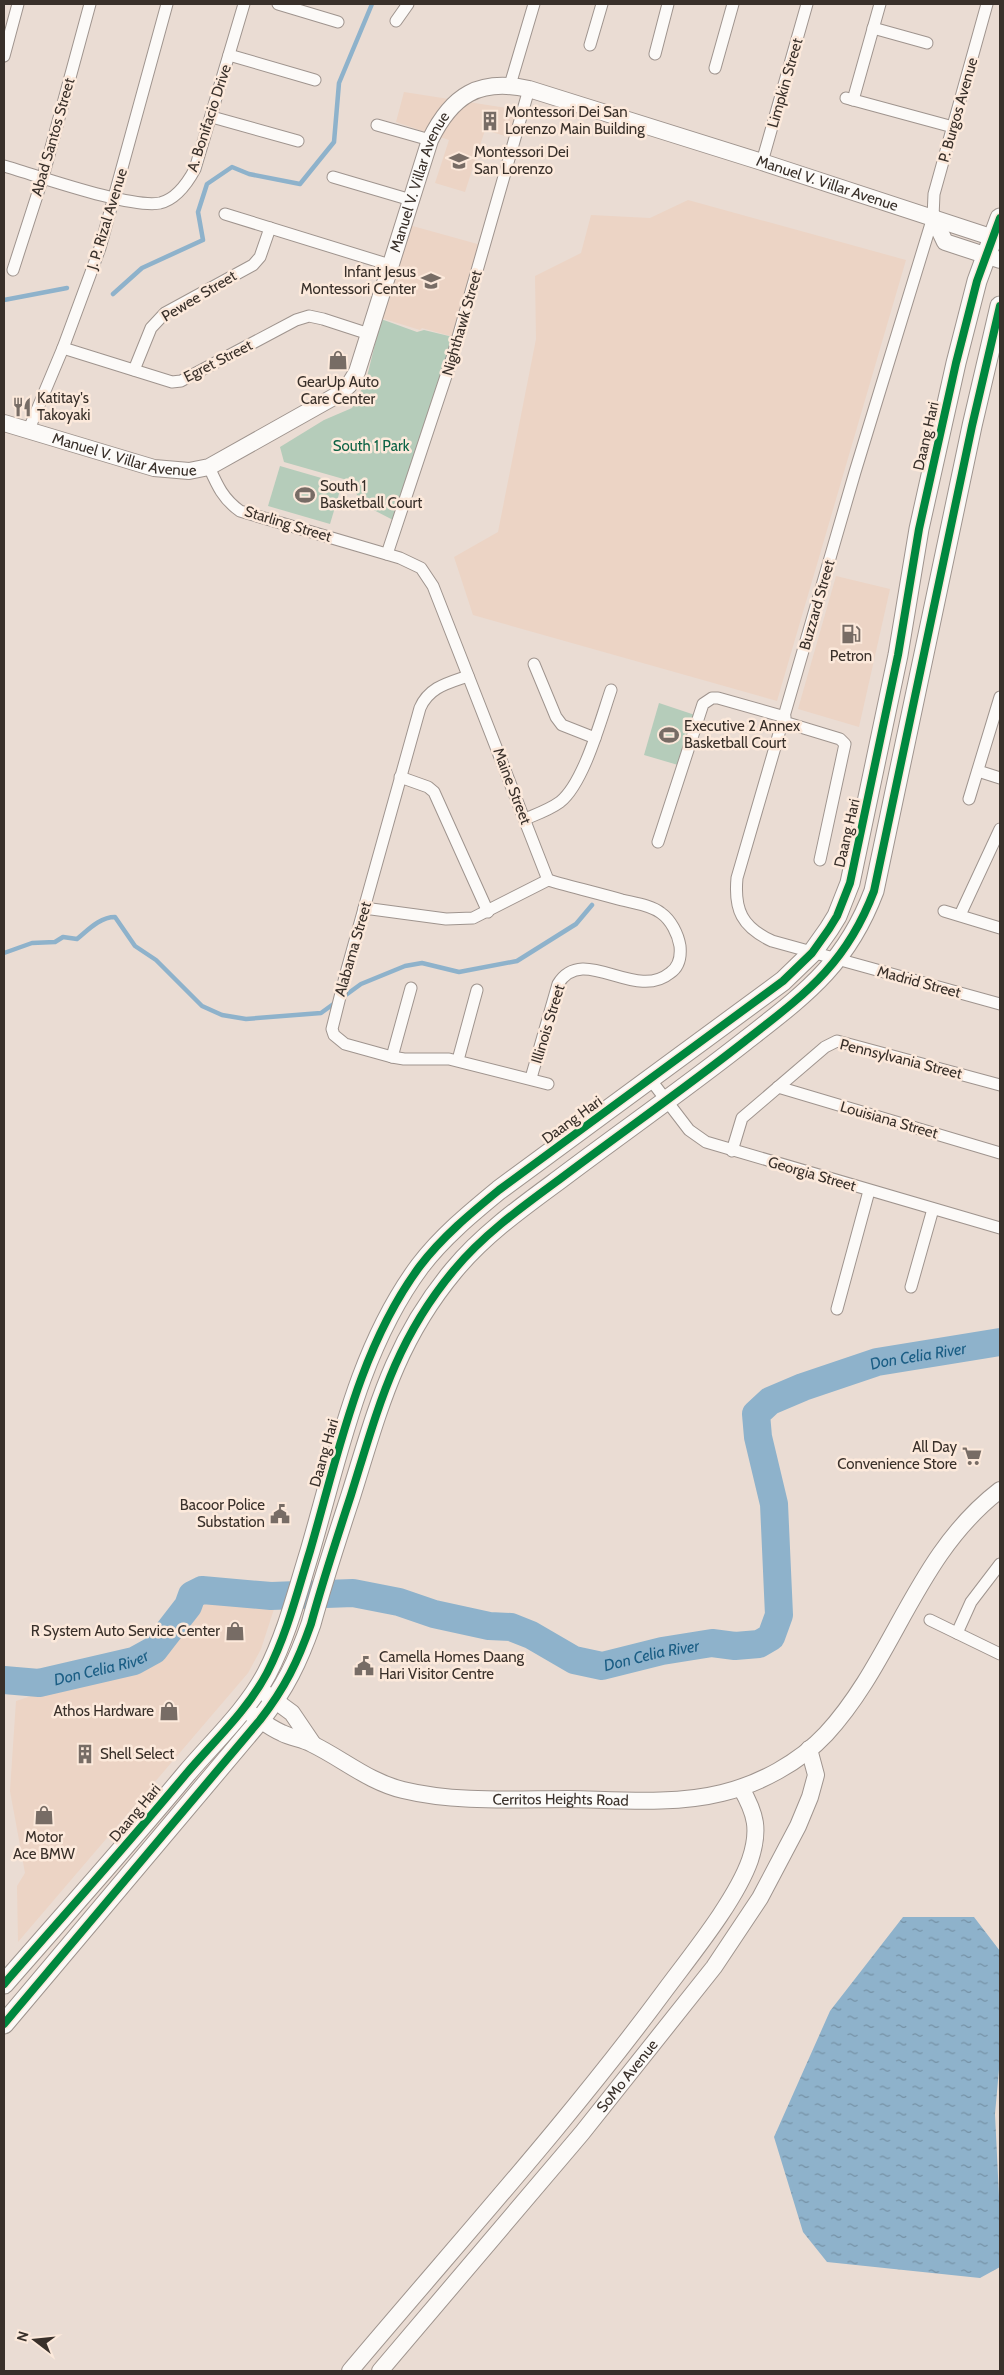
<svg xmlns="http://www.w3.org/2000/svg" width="1004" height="2375" viewBox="0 0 1004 2375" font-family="Cabin,sans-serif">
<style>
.built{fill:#ecd4c5}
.green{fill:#b5ccba}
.water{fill:url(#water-ripples)}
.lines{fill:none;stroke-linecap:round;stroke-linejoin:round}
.stream{stroke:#8eb2cb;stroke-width:4.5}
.river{stroke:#8eb2cb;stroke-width:28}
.street-casing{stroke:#9f948e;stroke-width:13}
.secondary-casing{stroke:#9f948e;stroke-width:18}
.primary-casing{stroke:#9f948e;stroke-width:21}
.street{stroke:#fcfaf8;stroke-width:11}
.secondary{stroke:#fcfaf8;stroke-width:16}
.primary{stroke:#fcfaf8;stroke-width:19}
.cycleway-casing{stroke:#fce9db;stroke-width:11}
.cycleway{stroke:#00873e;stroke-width:8}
.labels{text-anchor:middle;stroke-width:5;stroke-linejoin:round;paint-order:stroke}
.street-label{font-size:15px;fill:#39302a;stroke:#fce9db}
.poi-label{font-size:15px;fill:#39302a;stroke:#fce9db;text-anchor:start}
.park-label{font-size:15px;fill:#0d6345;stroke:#fce9db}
.water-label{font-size:16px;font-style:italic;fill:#1a5d84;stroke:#fce9db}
</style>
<defs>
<pattern id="water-ripples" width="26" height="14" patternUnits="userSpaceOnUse" patternTransform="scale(1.25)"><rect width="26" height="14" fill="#8eb2cb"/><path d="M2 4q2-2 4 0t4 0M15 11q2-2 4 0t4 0" fill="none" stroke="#7591a5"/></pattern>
</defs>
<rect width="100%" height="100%" fill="#eadcd3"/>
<g class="built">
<path d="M404 92 519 110 512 138 485 130 465 192 435 183 449 140 396 122Z"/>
<path d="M688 200 906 260 777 701 473 615 454 557 498 532 536 339 535 276 581 253 591 215 650 218Z"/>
<path d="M409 225 481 245 454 337 422 328 420 330 381 318Z"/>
<path d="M836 576 890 589 859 727 798 709Z"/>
<path d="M214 1597 254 1599 275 1606 261 1649 248 1673 18 1942 17 1886 25 1873 10 1791 16 1701 92 1676 135 1667 159 1654 190 1615Z"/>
</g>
<g class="green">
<path d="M381 319 417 332 424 330 453 337 393 520 364 505 347 480 284 462 280 447 324 420 352 408 366 381Z"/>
<path d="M280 466 342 484 330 524 268 506Z"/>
<path d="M659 703 695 715 678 765 644 755Z"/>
</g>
<path class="water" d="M903 1917H974L1000 1951V2058L995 2114 1000 2217V2267L980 2278 827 2262 803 2232 774 2137 830 2011Z"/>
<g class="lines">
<g class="stream">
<path d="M113 294 142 268 203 240 198 212 207 184 232 167 249 174 300 184 334 142 339 83 372 4"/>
<path d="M4 300 67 288"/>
<path d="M4 953 32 943 55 942 63 937 77 939C88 930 100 917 115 917L135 946 156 960 202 1006 222 1015 246 1019 321 1013 361 984 405 966 422 963 459 972 517 961 576 924 592 905"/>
</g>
<path class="river" id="s1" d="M4 1680 39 1683 134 1661 154 1650 188 1606 192 1595 202 1590 271 1596 353 1593 399 1602 434 1614 489 1626 511 1627 531 1635 574 1660 602 1666 662 1651 712 1643 735 1646 759 1644 771 1637 779 1615 774 1504 758 1437 756 1414 770 1401 803 1387 877 1362 1000 1342"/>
<defs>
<g id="street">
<path d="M278 4 338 22"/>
<path d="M987 4 934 194 933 217 855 472 737 878C734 910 742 927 772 941L1000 1004"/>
<path d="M396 21 408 4"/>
<path d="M873 28 927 43"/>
<path d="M590 45 602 4"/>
<path d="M655 54 668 4"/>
<path d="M229 55 315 80"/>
<path d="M4 56 18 4"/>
<path d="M715 68 733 4"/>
<path d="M510 85 534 4"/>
<path d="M846 98 953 127"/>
<path d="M853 100 880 4"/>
<path d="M212 117 298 141"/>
<path d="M377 125 430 140"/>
<path d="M762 162 807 4"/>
<path d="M4 166C36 175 131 209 160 203 177 199 188 182 195 169L244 4"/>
<path d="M333 177 411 200"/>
<path d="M225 214 390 265"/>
<path d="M13 270 43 177 90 4"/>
<path d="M63 348 172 382 181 381 296 320 309 316 323 319 369 334"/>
<path d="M134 370 151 328 165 313 253 265 260 257 270 228"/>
<path d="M29 429 63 348 100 248 167 4"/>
<path d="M209 467C217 485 223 499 240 511L400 558 421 568 433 586 548 880"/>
<path d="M387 554 452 358 529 89"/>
<path d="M534 664 556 717 562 725 595 738"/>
<path d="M468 676C448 683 429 687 420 708L346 973 332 1029 334 1035 345 1044 392 1057 404 1059H449L548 1084"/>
<path d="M784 722 840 739 845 744 820 860"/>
<path d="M978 771 1000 778"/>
<path d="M400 777 428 787 434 792 488 912"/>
<path d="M969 799 1000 697"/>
<path d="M525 819C537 814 549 810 560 802 584 783 601 719 611 690"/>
<path d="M658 842 703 704 712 698H718L785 717"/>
<path d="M364 908 446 919 473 918 548 880"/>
<path d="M944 911 1000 928"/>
<path d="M960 915 1000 829"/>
<path d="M392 1057 411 988"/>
<path d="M458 1060 477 990"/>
<path d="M531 1078 558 984C583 943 635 1002 670 973 679 967 681 956 680 946 678 934 671 920 661 913 651 905 634 903 622 900 597 893 572 887 548 880"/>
<path d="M650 1079 689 1130 706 1142 1000 1228"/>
<path d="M778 1087 1000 1153"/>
<path d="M732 1151 742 1118 825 1047 837 1041 1000 1085"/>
<path d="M911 1287 933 1209"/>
<path d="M837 1309 869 1191"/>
<path d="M930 1620 1000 1654"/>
<path d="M957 1633 971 1602 1000 1564"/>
</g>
<g id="secondary">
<path d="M933 217 945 242 1000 260"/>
<path id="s2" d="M4 423 154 468 189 471 209 467 339 394 349 385 357 372 430 140C452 95 479 78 529 89L762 162 1000 240"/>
<path d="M258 1688 292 1713 313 1744"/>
<path id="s3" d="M243 1708C255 1716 268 1727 282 1733 292 1738 303 1739 312 1744 343 1759 369 1782 403 1790 456 1803 515 1799 569 1799 619 1800 674 1805 722 1793 759 1784 799 1763 826 1734 895 1659 915 1555 1000 1490"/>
<path d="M350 2371C456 2245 568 2122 666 1989 692 1954 736 1900 750 1860 760 1830 756 1814 741 1788"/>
<path id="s4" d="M380 2371 582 2133 714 1967 760 1898 798 1826 810 1797 816 1775 809 1749"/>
</g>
<g id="primary">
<path d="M4 1984C65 1914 127 1845 186 1774 213 1742 247 1711 267 1673 287 1634 297 1593 310 1551 338 1455 359 1348 420 1266 442 1237 471 1213 499 1190L783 981 812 953 829 929 837 916 850 883 898 655 919 529 956 363 977 281 1000 218"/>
<path d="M4 2024 260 1720C285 1688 298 1661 311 1624 323 1580 337 1538 351 1495 378 1409 394 1342 454 1270 484 1234 522 1207 560 1179 621 1133 684 1089 745 1041 805 994 846 965 874 891L972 426 1000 306"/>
</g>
</defs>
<use href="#street" class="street-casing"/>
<use href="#secondary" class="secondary-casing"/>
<use href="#primary" class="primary-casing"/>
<use href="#street" class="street"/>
<use href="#secondary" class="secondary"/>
<use href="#primary" class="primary"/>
<defs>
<g id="cycleway">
<path d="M4 1984C65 1914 127 1845 186 1774 213 1742 247 1711 267 1673 287 1634 297 1593 310 1551 338 1455 359 1348 420 1266 442 1237 471 1213 499 1190L783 981 812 953 829 929 837 916 850 883 898 655 919 529 956 363 977 281 1000 218"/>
<path d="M4 2024 260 1720C285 1688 298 1661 311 1624 323 1580 337 1538 351 1495 378 1409 394 1342 454 1270 484 1234 522 1207 560 1179 621 1133 684 1089 745 1041 805 994 846 965 874 891L972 426 1000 306"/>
</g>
</defs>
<use href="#cycleway" class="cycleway-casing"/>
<use href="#cycleway" class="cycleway"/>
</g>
<defs>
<symbol id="building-bare" viewBox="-9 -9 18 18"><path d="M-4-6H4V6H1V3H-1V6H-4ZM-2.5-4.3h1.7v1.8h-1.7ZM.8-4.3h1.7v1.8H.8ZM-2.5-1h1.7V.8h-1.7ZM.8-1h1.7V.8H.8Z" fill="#776c65" stroke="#fce9db" stroke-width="2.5" paint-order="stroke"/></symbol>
<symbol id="school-bare" viewBox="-9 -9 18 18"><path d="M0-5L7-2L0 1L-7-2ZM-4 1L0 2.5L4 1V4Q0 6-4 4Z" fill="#776c65" stroke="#fce9db" stroke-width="2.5" paint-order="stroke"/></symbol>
<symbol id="shop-bare" viewBox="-9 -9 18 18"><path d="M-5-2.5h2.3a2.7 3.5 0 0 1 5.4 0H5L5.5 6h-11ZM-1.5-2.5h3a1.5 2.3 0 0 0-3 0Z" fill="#776c65" stroke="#fce9db" stroke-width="2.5" paint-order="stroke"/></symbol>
<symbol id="restaurant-bare" viewBox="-9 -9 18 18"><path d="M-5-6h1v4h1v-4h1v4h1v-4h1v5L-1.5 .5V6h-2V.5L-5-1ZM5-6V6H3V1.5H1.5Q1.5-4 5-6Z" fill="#776c65" stroke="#fce9db" stroke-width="2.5" paint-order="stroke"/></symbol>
<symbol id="stadium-bare" viewBox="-9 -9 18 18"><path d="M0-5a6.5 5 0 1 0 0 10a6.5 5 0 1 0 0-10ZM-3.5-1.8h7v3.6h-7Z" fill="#776c65" stroke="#fce9db" stroke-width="2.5" paint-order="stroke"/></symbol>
<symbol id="fuel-bare" viewBox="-9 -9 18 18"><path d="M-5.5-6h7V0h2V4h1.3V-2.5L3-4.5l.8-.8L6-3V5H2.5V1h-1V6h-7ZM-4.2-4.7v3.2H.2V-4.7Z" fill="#776c65" stroke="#fce9db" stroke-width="2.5" paint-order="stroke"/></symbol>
<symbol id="supermarket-bare" viewBox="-9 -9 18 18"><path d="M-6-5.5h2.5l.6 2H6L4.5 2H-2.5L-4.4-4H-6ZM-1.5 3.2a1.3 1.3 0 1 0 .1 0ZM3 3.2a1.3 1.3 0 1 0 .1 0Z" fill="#776c65" stroke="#fce9db" stroke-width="2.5" paint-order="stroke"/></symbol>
<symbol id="civic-bare" viewBox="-9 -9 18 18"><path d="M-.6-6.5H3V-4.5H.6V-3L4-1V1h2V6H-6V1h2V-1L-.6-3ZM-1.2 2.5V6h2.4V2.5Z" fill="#776c65" stroke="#fce9db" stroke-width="2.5" paint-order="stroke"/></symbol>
</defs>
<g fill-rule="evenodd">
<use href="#building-bare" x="476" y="107" width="28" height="28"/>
<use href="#school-bare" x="445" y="147" width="28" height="28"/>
<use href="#school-bare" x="417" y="267" width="28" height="28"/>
<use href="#shop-bare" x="324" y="346" width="28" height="28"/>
<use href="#restaurant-bare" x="8" y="393" width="28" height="28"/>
<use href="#stadium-bare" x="291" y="481" width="28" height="28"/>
<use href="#fuel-bare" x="837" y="620" width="28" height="28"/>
<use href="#stadium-bare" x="655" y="721" width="28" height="28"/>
<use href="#supermarket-bare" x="958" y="1442" width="28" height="28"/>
<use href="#civic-bare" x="266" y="1500" width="28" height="28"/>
<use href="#shop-bare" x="221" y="1617" width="28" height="28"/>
<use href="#civic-bare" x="350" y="1652" width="28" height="28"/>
<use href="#shop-bare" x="155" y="1697" width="28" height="28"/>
<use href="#building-bare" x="71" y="1740" width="28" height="28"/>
<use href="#shop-bare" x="30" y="1801" width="28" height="28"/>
</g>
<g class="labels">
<g class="street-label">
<text transform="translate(785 83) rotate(-74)" y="5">Limpkin Street</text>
<text transform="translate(958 110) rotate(-74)" y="5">P. Burgos Avenue</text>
<text transform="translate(209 118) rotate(-72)" y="5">A. Bonifacio Drive</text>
<text transform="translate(53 137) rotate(-74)" y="5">Abad Santos Street</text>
<text dy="5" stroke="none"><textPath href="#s2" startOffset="590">Manuel V. Villar Avenue</textPath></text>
<text dy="5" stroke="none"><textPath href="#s2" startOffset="1069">Manuel V. Villar Avenue</textPath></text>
<text transform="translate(107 219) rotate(-73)" y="5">J. P. Rizal Avenue</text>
<text transform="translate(199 296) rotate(-31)" y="5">Pewee Street</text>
<text transform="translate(462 323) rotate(-74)" y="5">Nighthawk Street</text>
<text transform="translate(218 361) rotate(-27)" y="5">Egret Street</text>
<text transform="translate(926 436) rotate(-77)" y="5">Daang Hari</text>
<text dy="5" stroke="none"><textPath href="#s2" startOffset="125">Manuel V. Villar Avenue</textPath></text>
<text transform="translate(288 524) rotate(17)" y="5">Starling Street</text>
<text transform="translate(817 605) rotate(-74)" y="5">Buzzard Street</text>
<text transform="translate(512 786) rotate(69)" y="5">Maine Street</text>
<text transform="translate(847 833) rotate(-77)" y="5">Daang Hari</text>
<text transform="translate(353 949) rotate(-74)" y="5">Alabama Street</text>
<text transform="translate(919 982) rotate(15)" y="5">Madrid Street</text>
<text transform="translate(548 1024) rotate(-73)" y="5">Illinois Street</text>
<text transform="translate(901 1059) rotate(14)" y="5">Pennsylvania Street</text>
<text transform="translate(572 1120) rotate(-36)" y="5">Daang Hari</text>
<text transform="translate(889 1120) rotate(16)" y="5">Louisiana Street</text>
<text transform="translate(812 1174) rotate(16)" y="5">Georgia Street</text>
<text transform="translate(324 1453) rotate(-74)" y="5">Daang Hari</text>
<text dy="5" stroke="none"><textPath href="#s3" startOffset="339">Cerritos Heights Road</textPath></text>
<text transform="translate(135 1813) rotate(-50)" y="5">Daang Hari</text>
<text dy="5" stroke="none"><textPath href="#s4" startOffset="385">SoMo Avenue</textPath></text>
</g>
<g class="poi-label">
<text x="505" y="117">Montessori Dei San<tspan x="505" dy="17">Lorenzo Main Building</tspan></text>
<text x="474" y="157">Montessori Dei<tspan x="474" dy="17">San Lorenzo</tspan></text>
<text x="416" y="277" text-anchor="end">Infant Jesus<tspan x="416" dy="17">Montessori Center</tspan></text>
<text x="338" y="387" text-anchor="middle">GearUp Auto<tspan x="338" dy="17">Care Center</tspan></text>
<text x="37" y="403">Katitay's<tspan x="37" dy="17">Takoyaki</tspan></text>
<text x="320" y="491">South 1<tspan x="320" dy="17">Basketball Court</tspan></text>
<text x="851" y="661" text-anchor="middle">Petron</text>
<text x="684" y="731">Executive 2 Annex<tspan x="684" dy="17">Basketball Court</tspan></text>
<text x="957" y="1452" text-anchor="end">All Day<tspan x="957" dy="17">Convenience Store</tspan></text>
<text x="265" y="1510" text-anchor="end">Bacoor Police<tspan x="265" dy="17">Substation</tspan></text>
<text x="220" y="1636" text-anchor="end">R System Auto Service Center</text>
<text x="379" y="1662">Camella Homes Daang<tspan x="379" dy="17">Hari Visitor Centre</tspan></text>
<text x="154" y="1716" text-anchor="end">Athos Hardware</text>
<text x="100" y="1759">Shell Select</text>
<text x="44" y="1842" text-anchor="middle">Motor<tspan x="44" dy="17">Ace BMW</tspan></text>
</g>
<g class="park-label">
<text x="371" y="451">South 1 Park</text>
</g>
<g class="water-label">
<text dy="6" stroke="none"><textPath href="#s1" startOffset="1222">Don Celia River</textPath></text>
<text dy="6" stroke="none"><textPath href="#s1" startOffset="698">Don Celia River</textPath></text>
<text dy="6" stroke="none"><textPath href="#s1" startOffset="99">Don Celia River</textPath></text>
</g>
</g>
<rect width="1004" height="2375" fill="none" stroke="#39302a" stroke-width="10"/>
<g transform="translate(35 2340) rotate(286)" stroke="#fce9db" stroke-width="4" paint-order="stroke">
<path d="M0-4L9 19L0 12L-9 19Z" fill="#39302a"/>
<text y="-8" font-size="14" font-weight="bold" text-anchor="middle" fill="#39302a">N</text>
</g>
</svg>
